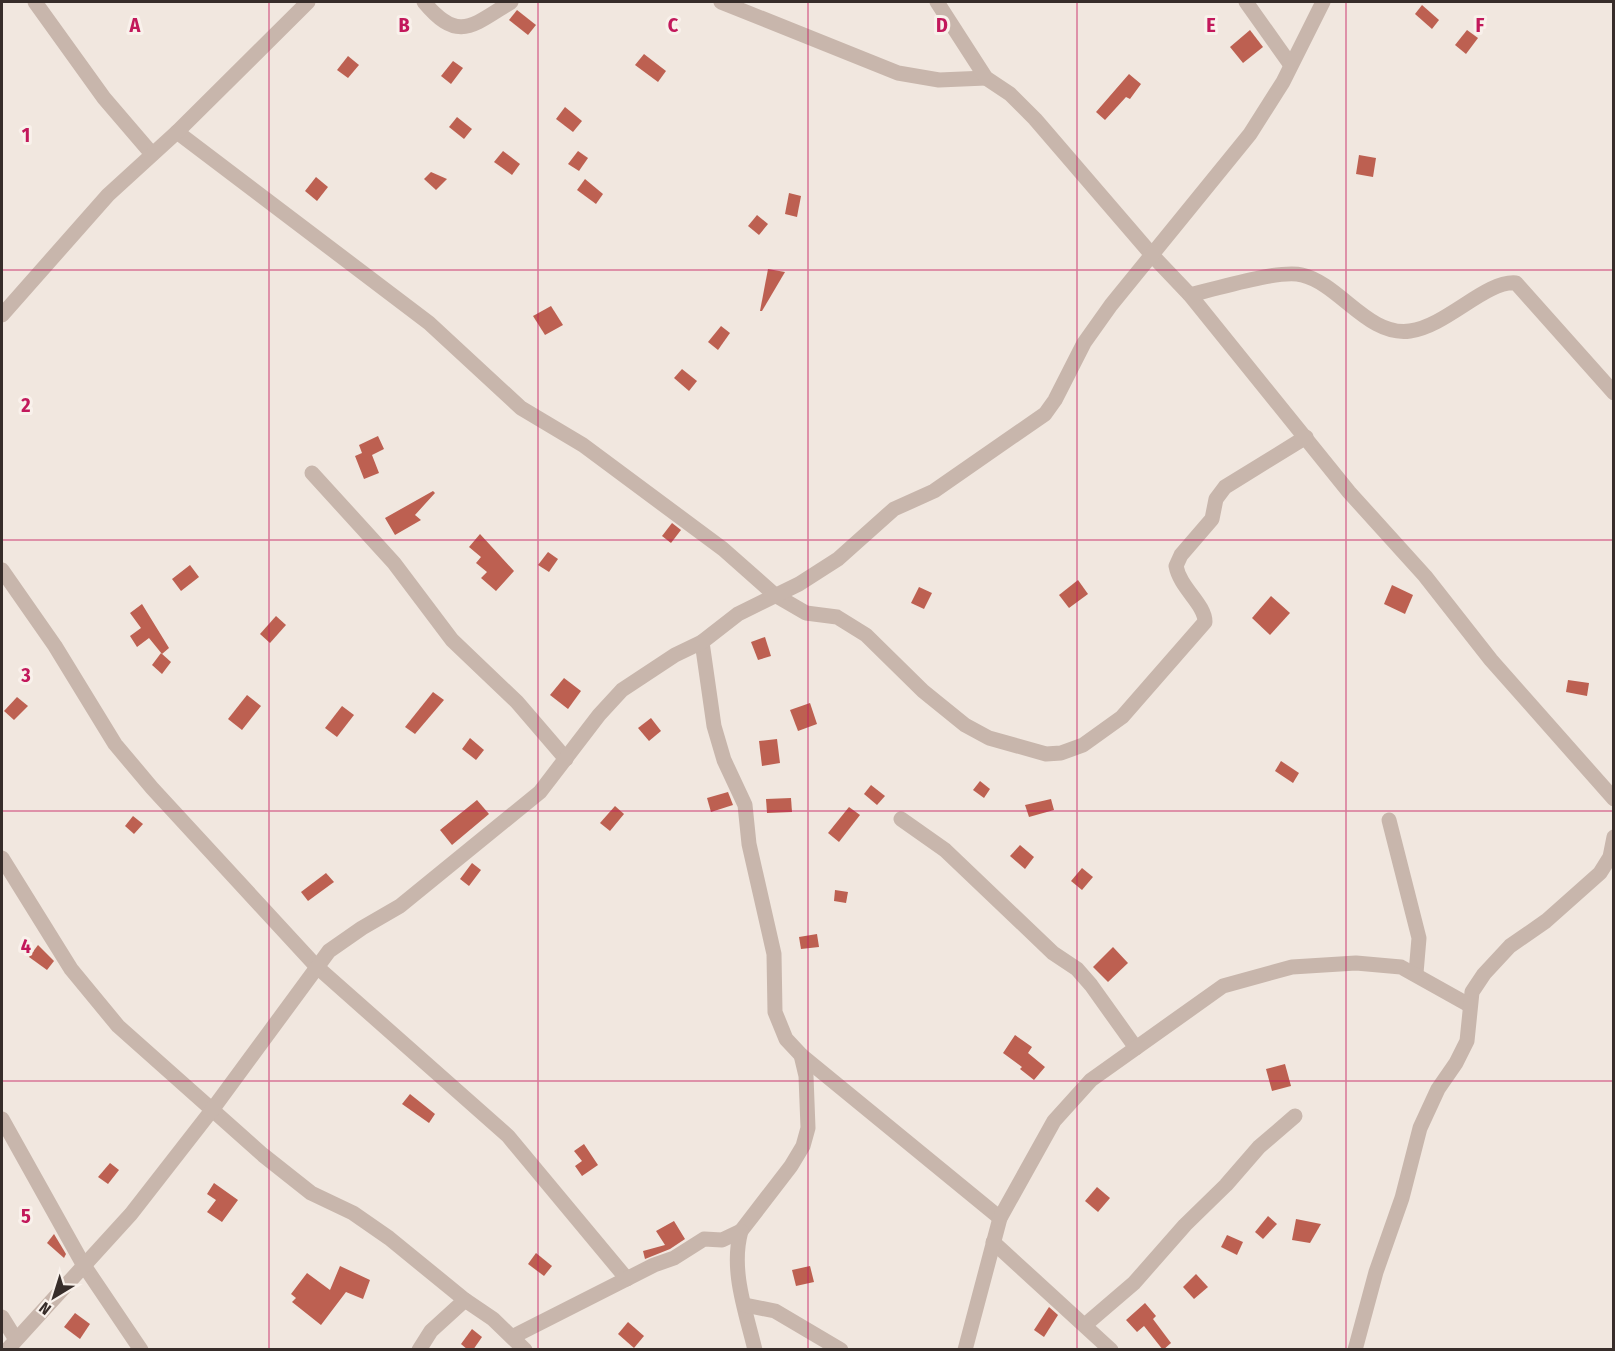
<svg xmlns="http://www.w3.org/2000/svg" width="1615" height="1351" viewBox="0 0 1615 1351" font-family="'Fira Sans Condensed',sans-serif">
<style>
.building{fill:#bd6051}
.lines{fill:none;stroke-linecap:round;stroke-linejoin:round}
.minor{stroke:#c8b6ac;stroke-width:15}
.grid{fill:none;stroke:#c2185b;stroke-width:1.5;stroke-opacity:0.55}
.grid-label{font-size:20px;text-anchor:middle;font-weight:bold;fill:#c2185b;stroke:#f9f1eb;stroke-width:6;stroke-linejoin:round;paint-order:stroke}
</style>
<rect width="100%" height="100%" fill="#f1e7df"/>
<g class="building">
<path d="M1422 5 1439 20 1432 29 1415 14Z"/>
<path d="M517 10 536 25 528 35 509 20Z"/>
<path d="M1250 30 1263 47 1243 63 1230 47Z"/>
<path d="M1467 30 1478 38 1466 54 1455 45Z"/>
<path d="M644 54 666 71 658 82 635 65Z"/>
<path d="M348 56 359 65 348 78 337 70Z"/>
<path d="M453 61 463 68 451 84 441 76Z"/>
<path d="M1129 74 1141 84 1130 99 1126 97 1105 120 1096 112Z"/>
<path d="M565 107 582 121 573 132 556 119Z"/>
<path d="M457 117 472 129 464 139 449 127Z"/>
<path d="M503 151 520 164 512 175 494 162Z"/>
<path d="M578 151 588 158 579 171 568 164Z"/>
<path d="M1359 155 1376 158 1373 177 1356 174Z"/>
<path d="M431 172 447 179 436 190 424 179Z"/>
<path d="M316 177 328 187 317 201 305 191Z"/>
<path d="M585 179 603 194 596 204 577 190Z"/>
<path d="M789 193 801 196 797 217 785 214Z"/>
<path d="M757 215 768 224 759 235 748 226Z"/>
<path d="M768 269 785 272 762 311H760Z"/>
<path d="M551 306 563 325 545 335 533 316Z"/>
<path d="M721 326 730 333 718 350 708 342Z"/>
<path d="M682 369 697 381 689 391 674 378Z"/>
<path d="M378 436 384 449 372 455 379 473 364 479 355 456 362 453 359 445Z"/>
<path d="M433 491 435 493 415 515 421 520 395 535 385 518Z"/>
<path d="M672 523 681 530 671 543 662 536Z"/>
<path d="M480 534 514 571 496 591 481 578 487 572 476 563 481 557 469 547Z"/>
<path d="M548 552 558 559 549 572 538 565Z"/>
<path d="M190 565 199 577 181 591 172 579Z"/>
<path d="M1078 580 1088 594 1069 608 1059 595Z"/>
<path d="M1392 585 1413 595 1405 614 1384 604Z"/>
<path d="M919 587 932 593 924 609 911 603Z"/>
<path d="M1271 596 1290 613 1270 635 1252 618Z"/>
<path d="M142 604 169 648 162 654 149 638 137 647 130 636 141 628 130 613Z"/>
<path d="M276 616 286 625 270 643 260 634Z"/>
<path d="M765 637 771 656 758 660 751 642Z"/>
<path d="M161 653 171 662 162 674 152 665Z"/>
<path d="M564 678 581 691 568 709 550 695Z"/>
<path d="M1568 680 1589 683 1587 696 1566 692Z"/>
<path d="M433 692 444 700 415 734 405 727Z"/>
<path d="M247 695 261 706 242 730 228 719Z"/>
<path d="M17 697 28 706 14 720 4 711Z"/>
<path d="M810 703 817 724 798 731 790 710Z"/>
<path d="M342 706 354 715 337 737 325 728Z"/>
<path d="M651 718 661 731 649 741 638 728Z"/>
<path d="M470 738 484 750 476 760 462 749Z"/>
<path d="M777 739 780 763 762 766 759 741Z"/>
<path d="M1281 761 1299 773 1293 783 1275 771Z"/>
<path d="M980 781 990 789 984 798 973 790Z"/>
<path d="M871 785 885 796 877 805 864 794Z"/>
<path d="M728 792 733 805 711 812 707 798Z"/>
<path d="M791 798 792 812 767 813 766 799Z"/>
<path d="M1051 799 1054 810 1029 817 1025 805Z"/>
<path d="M477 800 489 814 452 845 440 830Z"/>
<path d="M615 806 624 814 610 831 600 823Z"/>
<path d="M849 807 860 815 839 842 828 833Z"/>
<path d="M133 816 143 824 134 834 125 826Z"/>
<path d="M1020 845 1034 857 1025 869 1010 856Z"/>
<path d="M472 863 481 870 469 886 460 879Z"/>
<path d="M1082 868 1093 877 1082 890 1071 881Z"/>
<path d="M326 873 334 882 308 901 301 892Z"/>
<path d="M835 890 848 892 846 903 834 901Z"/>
<path d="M817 934 819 947 801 949 799 937Z"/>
<path d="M38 945 54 961 47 970 29 957Z"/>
<path d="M1113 947 1128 963 1108 982 1093 967Z"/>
<path d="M1015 1035 1032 1047 1028 1053 1045 1067 1034 1080 1020 1069 1022 1067 1003 1053Z"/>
<path d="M1285 1064 1291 1086 1272 1091 1266 1069Z"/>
<path d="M410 1094 435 1114 429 1123 402 1104Z"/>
<path d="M584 1144 598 1165 582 1176 575 1166 582 1161 574 1151Z"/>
<path d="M110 1163 119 1170 108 1184 98 1177Z"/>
<path d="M214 1183 238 1200 222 1222 207 1212 216 1200 207 1194Z"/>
<path d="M1097 1187 1110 1198 1098 1212 1085 1201Z"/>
<path d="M1268 1216 1277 1224 1263 1239 1255 1232Z"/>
<path d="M1296 1219 1321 1224 1310 1243 1292 1240Z"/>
<path d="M674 1221 685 1239 670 1249 645 1259 643 1251 665 1245 656 1231Z"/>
<path d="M54 1234 66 1254 64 1258 47 1243Z"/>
<path d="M1227 1235 1243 1242 1237 1255 1221 1247Z"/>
<path d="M536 1253 552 1266 544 1276 528 1264Z"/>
<path d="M340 1266 370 1280 363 1299 346 1292 321 1325 292 1302 296 1298 291 1294 307 1273 330 1290Z"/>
<path d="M810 1266 814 1282 796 1286 792 1270Z"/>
<path d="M1196 1274 1208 1287 1194 1299 1183 1287Z"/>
<path d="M1145 1303 1156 1316 1153 1319 1171 1343 1163 1350 1144 1326 1137 1332 1126 1320Z"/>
<path d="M1049 1307 1058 1315 1044 1337 1034 1330Z"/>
<path d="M75 1313 90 1324 80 1339 64 1327Z"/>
<path d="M628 1322 644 1336 634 1348 618 1334Z"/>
<path d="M472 1329 482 1337 473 1350H468L461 1344Z"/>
</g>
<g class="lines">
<g class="minor">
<path d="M35 2 104 98 152 154"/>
<path d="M424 2C458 43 472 26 511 2"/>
<path d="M721 2 898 73 939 80 986 78"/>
<path d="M937 2 986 78 1010 94 1035 119 1152 255 1190 295 1349 492 1425 576 1491 660 1614 799"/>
<path d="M1246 2 1290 64"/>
<path d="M177 132 429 323 521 408 583 445 723 549 775 595 806 613 837 617 866 635 923 691 965 725 989 738 1046 754 1061 753 1083 745 1122 717 1205 622C1205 604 1180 588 1176 566L1181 555 1212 519 1216 499 1225 487 1306 437"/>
<path d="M1190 295C1216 289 1279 269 1302 275 1340 284 1368 337 1410 331 1447 326 1486 280 1516 283L1614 393"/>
<path d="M2 315 108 195 177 132 308 2"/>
<path d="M312 473 394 563 452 640 517 702 566 759"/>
<path d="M2 570 55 646 115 744 152 788 316 966 508 1136 627 1279"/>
<path d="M702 642 714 726 724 760 745 805 749 844 774 954 775 1012 786 1039 801 1055 806 1076 808 1128 803 1146 791 1166 741 1231C730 1270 746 1312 755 1350"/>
<path d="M901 819 945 850 1053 953 1077 969 1091 985 1136 1048"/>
<path d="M1389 820 1419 938 1416 973"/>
<path d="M2 858 71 969 118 1026 263 1155 311 1193 353 1213 389 1238 465 1300 493 1319 525 1350"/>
<path d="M801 1055 1000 1218"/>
<path d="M2 1119 83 1264 141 1350"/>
<path d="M993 1242 1111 1350"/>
<path d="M745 1305 775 1311 841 1350"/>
<path d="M2 1317 15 1338"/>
<path d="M1085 1325 1134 1283 1185 1225 1226 1185 1259 1147 1295 1116"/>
<path d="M514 1336 654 1265 674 1258 704 1239 722 1240 741 1231"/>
<path d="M7 1350 131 1214 212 1110 329 951 362 928 400 906 540 792 599 715 622 690 675 655 702 642 738 614 799 584 838 559 894 509 934 491 1045 414 1055 400 1084 343 1111 305 1250 134 1283 82 1323 2"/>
<path d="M419 1350 431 1331 465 1300"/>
<path d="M965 1350 1000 1218 1054 1121 1091 1080 1223 986 1292 967 1356 963 1401 967 1469 1005"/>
<path d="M1355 1350 1376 1272 1402 1198 1420 1128 1438 1089 1456 1063 1467 1041 1472 992 1484 974 1510 946 1546 921 1600 873 1610 857 1614 837"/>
</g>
</g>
<path class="grid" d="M269 2V1350M538 2V1350M808 2V1350M1077 2V1350M1346 2V1350M2 270H1614M2 540H1614M2 811H1614M2 1081H1614"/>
<g class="grid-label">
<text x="135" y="32">A</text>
<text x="404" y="32">B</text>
<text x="673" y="32">C</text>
<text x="942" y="32">D</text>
<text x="1211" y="32">E</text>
<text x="1480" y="32">F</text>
<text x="26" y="142">1</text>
<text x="26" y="412">2</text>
<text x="26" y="682">3</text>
<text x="26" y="953">4</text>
<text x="26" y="1223">5</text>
</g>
<rect width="1615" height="1351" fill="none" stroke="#372d2a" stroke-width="6"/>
<g transform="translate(54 1297) rotate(218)" stroke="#f9f1eb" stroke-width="4.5" paint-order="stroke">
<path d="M0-4.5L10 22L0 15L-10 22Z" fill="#372d2a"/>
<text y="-9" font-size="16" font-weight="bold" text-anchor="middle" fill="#372d2a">N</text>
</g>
</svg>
